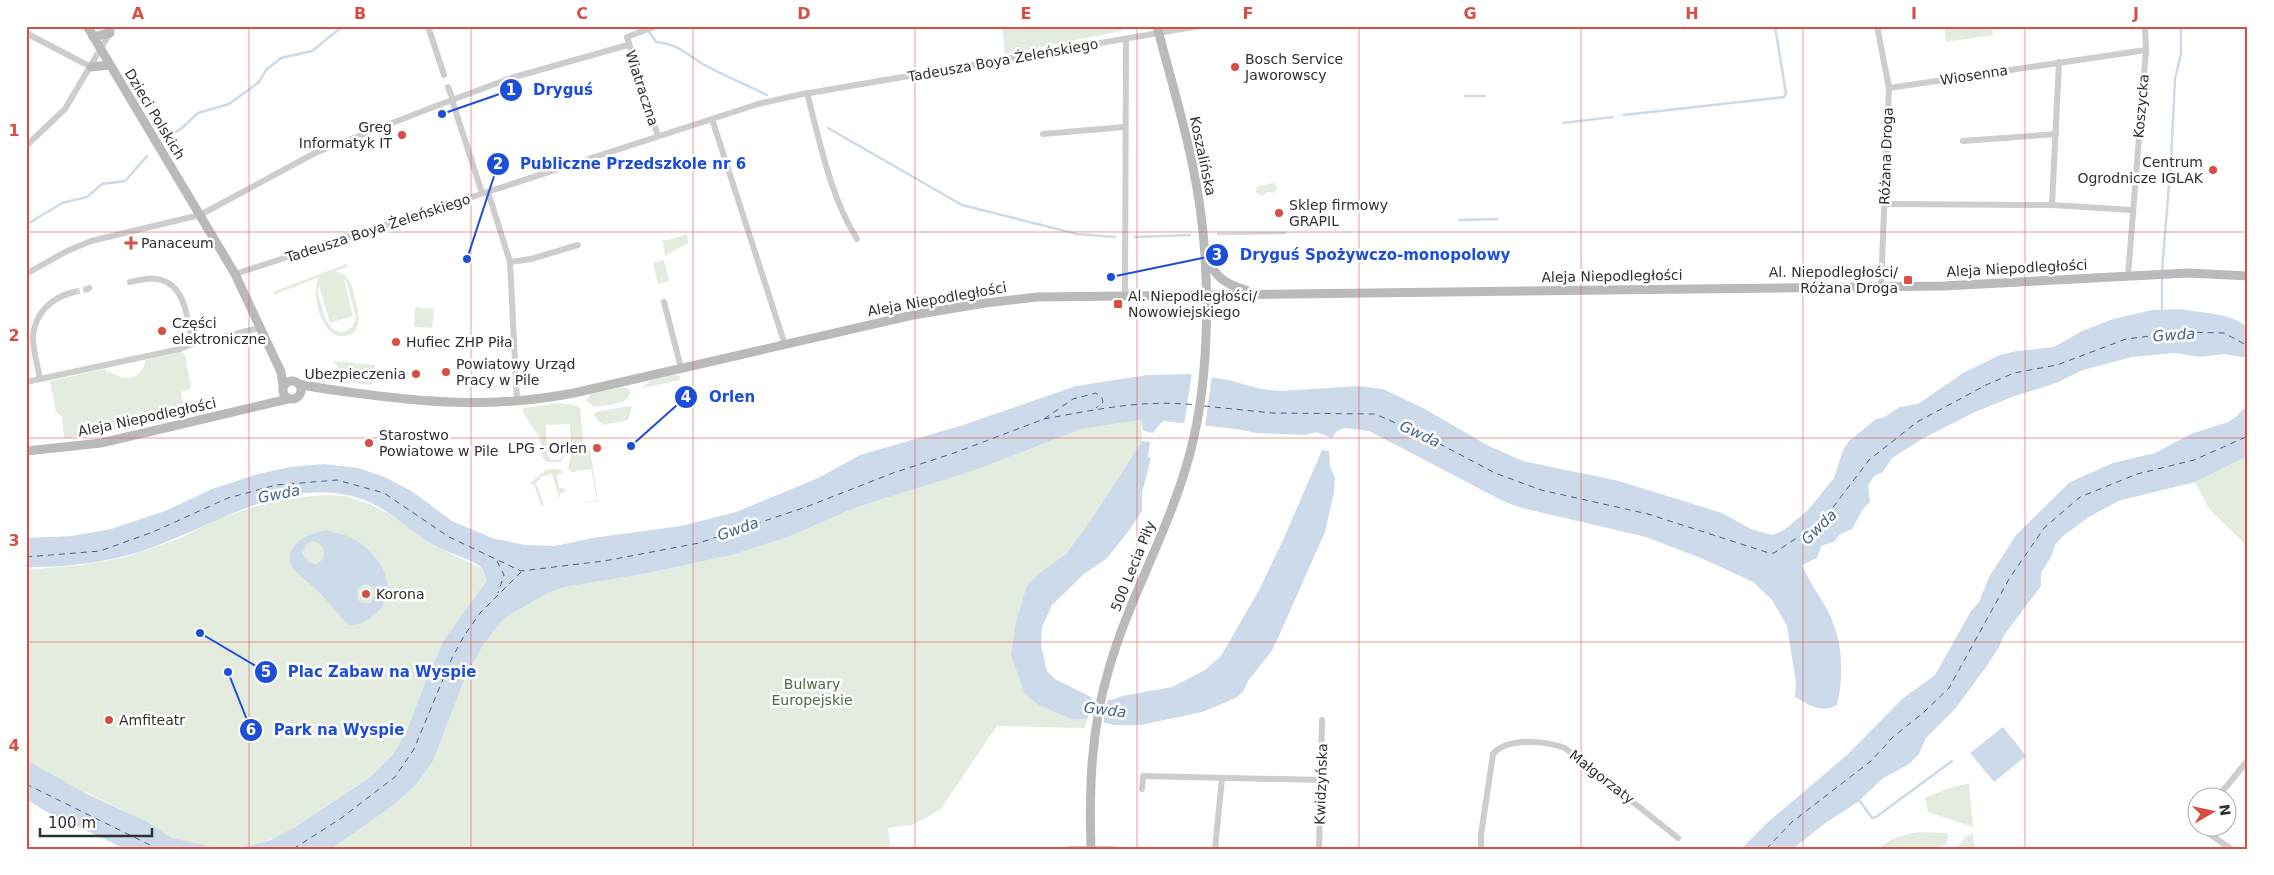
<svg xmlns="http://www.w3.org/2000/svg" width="2274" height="875" viewBox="0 0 2274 875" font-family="'DejaVu Sans',sans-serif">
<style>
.green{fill:#e4ece0;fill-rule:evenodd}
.water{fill:#cddaea;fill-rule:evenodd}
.pier{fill:#fff}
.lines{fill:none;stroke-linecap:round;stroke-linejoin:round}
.stream{stroke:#cddaea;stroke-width:2.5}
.ferry{stroke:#44658c;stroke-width:1;stroke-dasharray:6 5;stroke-linecap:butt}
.street-tunnel{stroke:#d6d6d6;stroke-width:6;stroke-dasharray:6 3;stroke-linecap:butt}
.street{stroke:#cdcdcd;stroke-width:6}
.secondary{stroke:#bababa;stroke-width:9}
.grid{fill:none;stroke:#d84e42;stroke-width:1;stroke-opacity:0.55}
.poi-dot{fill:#d84e42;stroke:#fff;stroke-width:2}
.labels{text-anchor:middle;stroke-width:5;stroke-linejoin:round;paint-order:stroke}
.poi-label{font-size:14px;fill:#303030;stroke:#fff;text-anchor:start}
.street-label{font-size:14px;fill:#303030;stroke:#fff}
.park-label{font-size:14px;fill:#4d6941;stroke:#fff}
.water-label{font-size:15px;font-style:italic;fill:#44658c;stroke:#fff}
.leader{fill:none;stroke:#1d4ed8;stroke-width:2}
.callout-dot{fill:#1d4ed8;stroke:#fff;stroke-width:2}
.mark-label{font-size:15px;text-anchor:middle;font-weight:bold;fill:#fff}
.callout-label{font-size:15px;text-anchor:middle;font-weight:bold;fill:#1d4ed8;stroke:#fff;stroke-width:5;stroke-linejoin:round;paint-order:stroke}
.neatline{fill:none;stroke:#d84e42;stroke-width:2}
.grid-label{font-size:16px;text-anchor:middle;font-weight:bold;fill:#d84e42}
</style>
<rect width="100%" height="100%" fill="#fff"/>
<g class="green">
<path d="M1002 26H1122V31L1005 54Z"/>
<path d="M1944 26H2024L2018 28 1992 27 1993 35 1946 42Z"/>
<path d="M1273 183 1278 188 1275 193 1267 192 1262 196 1256 193V189L1258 186Z"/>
<path d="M687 234 688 243 665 256 663 245 664 244 662 240H668Z"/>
<path d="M664 260 669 281 658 284 653 263Z"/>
<path d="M346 264 347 267 336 271C341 273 346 275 349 280 352 284 353 290 354 295 359 312 366 342 335 335 319 327 311 291 319 277L274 295 273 292ZM344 279 347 283 356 318 351 328C328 344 321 306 318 290L319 286 330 323 353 316Z"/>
<path d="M415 307 434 309 432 328 414 327Z"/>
<path d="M181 352 185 355 191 386 189 390 181 392 185 416 64 439 62 417 56 412 50 381 104 369C120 379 139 385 146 360Z"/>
<path d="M333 361 375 365 372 385 338 381 340 370Z"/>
<path d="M674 375 679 376 681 380 642 388 650 381Z"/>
<path d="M623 387 629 389C635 405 604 405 594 407L586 400 591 394Z"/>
<path d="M560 403 577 406 580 408 584 449H590L598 501 581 504 597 500 591 469 572 472 568 469 571 456 570 424 546 425 547 454 551 460 561 459 563 453 564 457 561 462H547L543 458 539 436 523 413V408Z"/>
<path d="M629 406 632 407 628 420 604 425 598 421 594 414 596 412Z"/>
<path d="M1141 420 1142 441 1095 514 1066 554 1033 580 1012 655 1017 668 1040 706 1074 720 1087 719 1085 728 997 726 940 810 912 825 888 828 891 849H331L391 807 416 785 433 761 466 676 483 645 502 621 511 614 548 593 565 587 643 574 732 555 788 537 857 507 976 470 1081 429Z"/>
<path d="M2248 456V547L2209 509 2195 482Z"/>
<path d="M547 469H557L562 471V473L557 475 559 488H563L566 491 560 494V500L552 474 540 477V480L536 482 544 505 541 506 534 484H529Z"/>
<path d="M325 495 346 496 370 504 395 517 429 543 481 568 486 575 485 586 444 640 426 680 407 730 393 754 370 777 281 836 254 845 231 848 207 847 172 838 148 822 59 780 26 760V570L81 565 126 557 178 539 218 519 252 507 293 498Z"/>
<path d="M1969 783 1973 827 1928 812 1925 798 1947 789Z"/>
<path d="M1919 832 1948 833 1947 845 1939 846 1938 849H1879C1890 837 1904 835 1919 832Z"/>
<path d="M1973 833 1975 849H1956L1965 837Z"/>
</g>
<g class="water">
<path d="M2181 309C2205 314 2228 312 2248 327V358L2224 354 2200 357 2175 353 2132 357 2083 370 2056 383 2012 397 1975 412 1922 439 1892 458 1883 472 1874 476 1868 485 1870 502 1863 509 1852 529 1839 535 1835 541 1821 546 1817 558 1802 565C1809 582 1820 596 1829 613 1843 642 1844 675 1837 705 1822 714 1809 705 1795 697L1796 683 1787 626 1772 600 1753 582 1701 558 1646 537 1522 508 1503 501 1369 431 1344 428 1336 432 1332 438 1316 432 1305 435 1256 433 1236 429 1164 421 1161 423 1153 433 1143 431 1141 420 1081 429 976 470 857 507 788 537 732 555 643 574 565 587 548 593 511 614 502 621 483 645 466 676 433 761 416 785 391 807 331 849H125L45 811 26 799V760L89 795 148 822 172 838 217 848 244 847 271 840 295 827 357 786 370 777 393 754 407 730 426 680 444 640 486 582 485 574 480 566C463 556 445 552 428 542 408 529 392 512 369 502 291 470 216 526 145 550 119 559 92 563 64 566 51 567 39 566 26 568V538L72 536 111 529 165 511 212 489 258 474 290 467 324 464 358 468 385 477 413 492 452 521 492 538 525 545 555 546 592 538 681 526 736 512 818 478 860 455 960 426 1076 386 1147 375 1190 374 1228 380 1261 389 1280 391 1358 386 1383 389 1423 408 1489 446 1523 461 1619 481 1722 513 1751 529 1772 535 1784 530 1808 510 1834 478 1843 450 1849 441 1876 419 1885 417 1899 407 1918 404 1963 373 2000 355 2017 351 2054 347 2082 331 2113 319 2152 310Z"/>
<path d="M2248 404V456L2195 482 2118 501 2089 517 2063 536 2055 545 2051 557 2041 573V586L2004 635 1999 647 1986 667 1955 709 1926 738 1919 754 1909 764 1882 779 1858 802 1824 824 1793 849H1741L1768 822 1847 755 1902 699 1935 675 1971 611 1979 602 1989 577 2016 535 2070 482 2113 463 2155 453 2191 434 2228 422 2237 416Z"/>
<path d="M1142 441 1150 442 1148 457 1151 458 1142 493V511L1125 536 1106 559 1084 574 1052 605 1042 627 1041 645 1047 671 1055 679 1095 699 1111 700 1122 696 1172 687 1205 670 1221 656 1259 590 1284 538 1322 450 1329 451 1330 466 1335 478 1334 492 1325 532 1278 638 1271 652 1248 681 1243 692 1236 698 1202 712 1141 725H1115L1087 719 1074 720 1040 706 1025 694 1011 655 1016 622 1027 586 1037 575 1066 554 1095 514Z"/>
<path d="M326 530C335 533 344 534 352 538 379 552 403 590 375 614 367 621 360 626 348 625L321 594 293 569C281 546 307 533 326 530ZM313 541C322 543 326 550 323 559L317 564 309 563 302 553 307 543ZM367 584 373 587 375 595 371 603H362L358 600 357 590 362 585Z"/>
<path d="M2003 727 2026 756 1994 782 1970 753Z"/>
</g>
<g class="pier">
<path d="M1192 372 1212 375 1205 427 1184 425Z"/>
<path d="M1092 695 1108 698 1103 725 1087 722Z"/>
</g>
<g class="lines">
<g class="stream">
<path d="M645 26 656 42C677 44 684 52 701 63 722 75 745 84 767 95"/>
<path d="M1465 96H1485"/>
<path d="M1624 115 1784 97 1786 94 1775 26"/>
<path d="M1563 123 1613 117"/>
<path d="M828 128 962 205 1077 234 1115 237"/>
<path d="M164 140 182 128 198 113 229 104 259 82 266 70 281 58 312 51 343 26"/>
<path d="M1459 220 1497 219"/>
<path d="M26 225 62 203 87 197 102 184 125 181 147 156"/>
<path d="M1218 234 1285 233"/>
<path d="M1135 237 1190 235"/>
<path d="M2162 271 2171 160 2175 79 2181 54V26"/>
<path d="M2162 309V277"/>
<path d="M1859 800 1872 818 1876 817 1952 761"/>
</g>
<g class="ferry">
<path d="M1204 406 1272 413 1375 414 1421 434 1495 473 1541 490 1648 514 1769 553H1774L1816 525 1834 506 1869 460 1917 422 1986 385 2014 373 2057 365 2126 339 2183 332 2224 333 2248 346"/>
<path d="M1044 419C1094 410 1143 399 1195 405"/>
<path d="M26 557 100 551 153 532 228 498 276 485 337 480 384 493 449 537 521 571 604 561 699 543 806 507 893 473 954 453 1044 419 1073 399 1096 393 1102 398 1103 402 1096 408"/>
<path d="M497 561 504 575 498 593"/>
<path d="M26 784 158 849"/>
<path d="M293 849 340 819 395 777 414 749 451 660 464 636 480 613 521 572"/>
<path d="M1766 849 1792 822 1871 761 1893 737 1923 713 1949 688 2009 579 2044 528 2080 497 2137 474 2194 460 2248 436"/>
</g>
<path class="street-tunnel" d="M74 292 88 289"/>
<g class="street">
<path d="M428 26 444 75"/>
<path d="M1877 26 1889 88 1881 286"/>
<path d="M653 27 627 37 658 136"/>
<path d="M26 33 91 67"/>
<path d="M448 87 453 100"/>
<path d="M1889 88 2146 50"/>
<path d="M807 93C820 142 830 196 857 239"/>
<path d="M452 100 482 193"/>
<path d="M712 119 785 345"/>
<path d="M1043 134 1125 127"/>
<path d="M1963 141 2056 134"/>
<path d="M26 146 65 109 114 26"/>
<path d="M488 192 510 262 517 401"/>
<path d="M1885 204 2052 205 2132 210"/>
<path d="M2052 205 2059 62"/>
<path d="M510 262 531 259 578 245"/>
<path d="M26 274 67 251 91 241 200 215 315 153 436 106 511 78 628 45"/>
<path d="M235 274 758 104 798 95 1199 26"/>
<path d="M2128 276 2146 50 2145 26"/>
<path d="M130 282C139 280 149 277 157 279 186 283 188 321 192 344"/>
<path d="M88 289 89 288"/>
<path d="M74 292C53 297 36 311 33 335 32 348 38 366 40 379L180 349 192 344 260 328"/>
<path d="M1125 295 1126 39"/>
<path d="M664 302 681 368"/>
<path d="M26 382 40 379"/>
<path d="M1142 789 1143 776 1322 780"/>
<path d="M2217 798 2248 760"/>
<path d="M2201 828 2231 849"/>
<path d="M1069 849H1114"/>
<path d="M1215 849 1222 778"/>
<path d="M1319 849 1322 720"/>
<path d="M1481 849V835L1493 754C1507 737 1546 741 1565 748L1678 838"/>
</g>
<g class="secondary">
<path d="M87 26 235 274 281 372 283 386"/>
<path d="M93 37 110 33"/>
<path d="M91 67 110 65"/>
<path d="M1206 254C1214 276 1224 284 1246 290"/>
<circle cx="292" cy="390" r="9"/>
<path d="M299 384C320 389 342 391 364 394 437 404 501 407 574 393L913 315 985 303 1037 297 1943 286 2188 273 2248 276"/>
<path d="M26 451 101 443 288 399"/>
<path d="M1091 849C1089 789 1091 730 1108 672 1129 597 1170 529 1190 453 1211 375 1211 263 1196 183 1187 130 1170 78 1157 26"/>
</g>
</g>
<path class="grid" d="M249 26V849M471 26V849M693 26V849M915 26V849M1137 26V849M1359 26V849M1581 26V849M1803 26V849M2025 26V849M26 232H2248M26 438H2248M26 642H2248"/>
<g class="poi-dot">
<circle cx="1235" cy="67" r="5"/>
<circle cx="402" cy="135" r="5"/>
<circle cx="2213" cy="170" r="5"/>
<circle cx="1279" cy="213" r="5"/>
<path d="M128.5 235.5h5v5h5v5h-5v5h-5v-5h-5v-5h5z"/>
<rect x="1903" y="275" width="10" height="10" rx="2.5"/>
<rect x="1113" y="299" width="10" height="10" rx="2.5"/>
<circle cx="162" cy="331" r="5"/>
<circle cx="396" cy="342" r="5"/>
<circle cx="446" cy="372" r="5"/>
<circle cx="416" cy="374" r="5"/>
<circle cx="369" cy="443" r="5"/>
<circle cx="597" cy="448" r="5"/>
<circle cx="366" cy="594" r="5"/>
<circle cx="109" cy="720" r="5"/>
</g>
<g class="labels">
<g class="poi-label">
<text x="1245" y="64">Bosch Service<tspan x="1245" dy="16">Jaworowscy</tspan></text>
<text x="392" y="132" text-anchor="end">Greg<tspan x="392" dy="16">Informatyk IT</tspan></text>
<text x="2203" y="167" text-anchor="end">Centrum<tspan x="2203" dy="16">Ogrodnicze IGLAK</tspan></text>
<text x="1289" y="210">Sklep firmowy<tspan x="1289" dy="16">GRAPIL</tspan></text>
<text x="141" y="248">Panaceum</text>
<text x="1898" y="277" text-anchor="end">Al. Niepodległości/<tspan x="1898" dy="16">Różana Droga</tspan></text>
<text x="1128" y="301">Al. Niepodległości/<tspan x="1128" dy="16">Nowowiejskiego</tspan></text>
<text x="172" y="328">Części<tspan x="172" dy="16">elektroniczne</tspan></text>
<text x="406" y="347">Hufiec ZHP Piła</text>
<text x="456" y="369">Powiatowy Urząd<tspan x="456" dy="16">Pracy w Pile</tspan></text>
<text x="406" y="379" text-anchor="end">Ubezpieczenia</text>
<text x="379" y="440">Starostwo<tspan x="379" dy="16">Powiatowe w Pile</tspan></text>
<text x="587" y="453" text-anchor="end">LPG - Orlen</text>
<text x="376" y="599">Korona</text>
<text x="119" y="725">Amfiteatr</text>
</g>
<g class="street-label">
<text transform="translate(1003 60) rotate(-10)" y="5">Tadeusza Boya Żeleńskiego</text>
<text transform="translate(1974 75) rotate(-9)" y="5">Wiosenna</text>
<text transform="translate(642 88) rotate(72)" y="5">Wiatraczna</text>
<text transform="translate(2141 106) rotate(-85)" y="5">Koszycka</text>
<text transform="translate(155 114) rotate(59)" y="5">Dzieci Polskich</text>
<text transform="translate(1203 156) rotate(78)" y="5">Koszalińska</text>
<text transform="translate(1886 156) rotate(-88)" y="5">Różana Droga</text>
<text transform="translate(378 228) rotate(-18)" y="5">Tadeusza Boya Żeleńskiego</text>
<text transform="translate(2017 268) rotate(-3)" y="5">Aleja Niepodległości</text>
<text transform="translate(1612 276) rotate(-1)" y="5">Aleja Niepodległości</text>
<text transform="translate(937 299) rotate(-10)" y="5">Aleja Niepodległości</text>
<text transform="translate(147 417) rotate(-12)" y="5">Aleja Niepodległości</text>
<text transform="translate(1133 566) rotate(-68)" y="5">500 Lecia Piły</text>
<text transform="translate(1602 777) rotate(38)" y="5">Małgorzaty</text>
<text transform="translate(1321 784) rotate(-88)" y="5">Kwidzyńska</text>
</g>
<g class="park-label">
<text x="812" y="689">Bulwary<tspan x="812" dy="16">Europejskie</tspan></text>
</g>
<g class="water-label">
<text transform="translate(2174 335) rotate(-4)" y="5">Gwda</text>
<text transform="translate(1420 434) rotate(25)" y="5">Gwda</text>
<text transform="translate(279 494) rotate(-11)" y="5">Gwda</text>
<text transform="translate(1819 527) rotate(-44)" y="5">Gwda</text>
<text transform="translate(738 529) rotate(-19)" y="5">Gwda</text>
<text transform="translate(1105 710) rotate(7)" y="5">Gwda</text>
</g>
</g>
<path class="leader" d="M442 114L511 90M467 259L498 164M1111 277L1217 255M631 446L686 397M200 633L266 672M228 672L251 730"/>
<g class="callout-dot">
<circle cx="442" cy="114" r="5"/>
<circle cx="467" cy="259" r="5"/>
<circle cx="1111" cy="277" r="5"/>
<circle cx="631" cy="446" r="5"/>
<circle cx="200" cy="633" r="5"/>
<circle cx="228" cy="672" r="5"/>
<circle cx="511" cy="90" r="12"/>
<circle cx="498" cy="164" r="12"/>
<circle cx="1217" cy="255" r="12"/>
<circle cx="686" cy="397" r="12"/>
<circle cx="266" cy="672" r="12"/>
<circle cx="251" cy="730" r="12"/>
</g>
<g class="mark-label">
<text x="511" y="95">1</text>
<text x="498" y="169">2</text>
<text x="1217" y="260">3</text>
<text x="686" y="402">4</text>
<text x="266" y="677">5</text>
<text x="251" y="735">6</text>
</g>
<g class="callout-label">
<text x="563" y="95">Dryguś</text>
<text x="633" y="169">Publiczne Przedszkole nr 6</text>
<text x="1375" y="260">Dryguś Spożywczo-monopolowy</text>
<text x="732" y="402">Orlen</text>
<text x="382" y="677">Plac Zabaw na Wyspie</text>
<text x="339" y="735">Park na Wyspie</text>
</g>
<rect width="2274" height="875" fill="none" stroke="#ffffff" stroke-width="55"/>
<g transform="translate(2212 812) rotate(81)"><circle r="24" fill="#ffffff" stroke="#acacac"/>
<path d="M0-4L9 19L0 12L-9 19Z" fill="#d84e42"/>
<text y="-8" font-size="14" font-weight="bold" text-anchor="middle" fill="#303030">N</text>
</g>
<path d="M40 828v8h112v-8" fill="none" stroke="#303030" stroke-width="2.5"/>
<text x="48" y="828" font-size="15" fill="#303030" stroke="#ffffff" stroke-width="4" paint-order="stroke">100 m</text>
<rect x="28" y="28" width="2218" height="820" class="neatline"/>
<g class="grid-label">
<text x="138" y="19">A</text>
<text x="360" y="19">B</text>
<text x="582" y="19">C</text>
<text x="804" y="19">D</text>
<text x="1026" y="19">E</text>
<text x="1248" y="19">F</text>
<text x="1470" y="19">G</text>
<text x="1692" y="19">H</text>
<text x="1914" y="19">I</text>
<text x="2136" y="19">J</text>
<text x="14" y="136">1</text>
<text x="14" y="341">2</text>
<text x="14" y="546">3</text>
<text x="14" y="751">4</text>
</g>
</svg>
